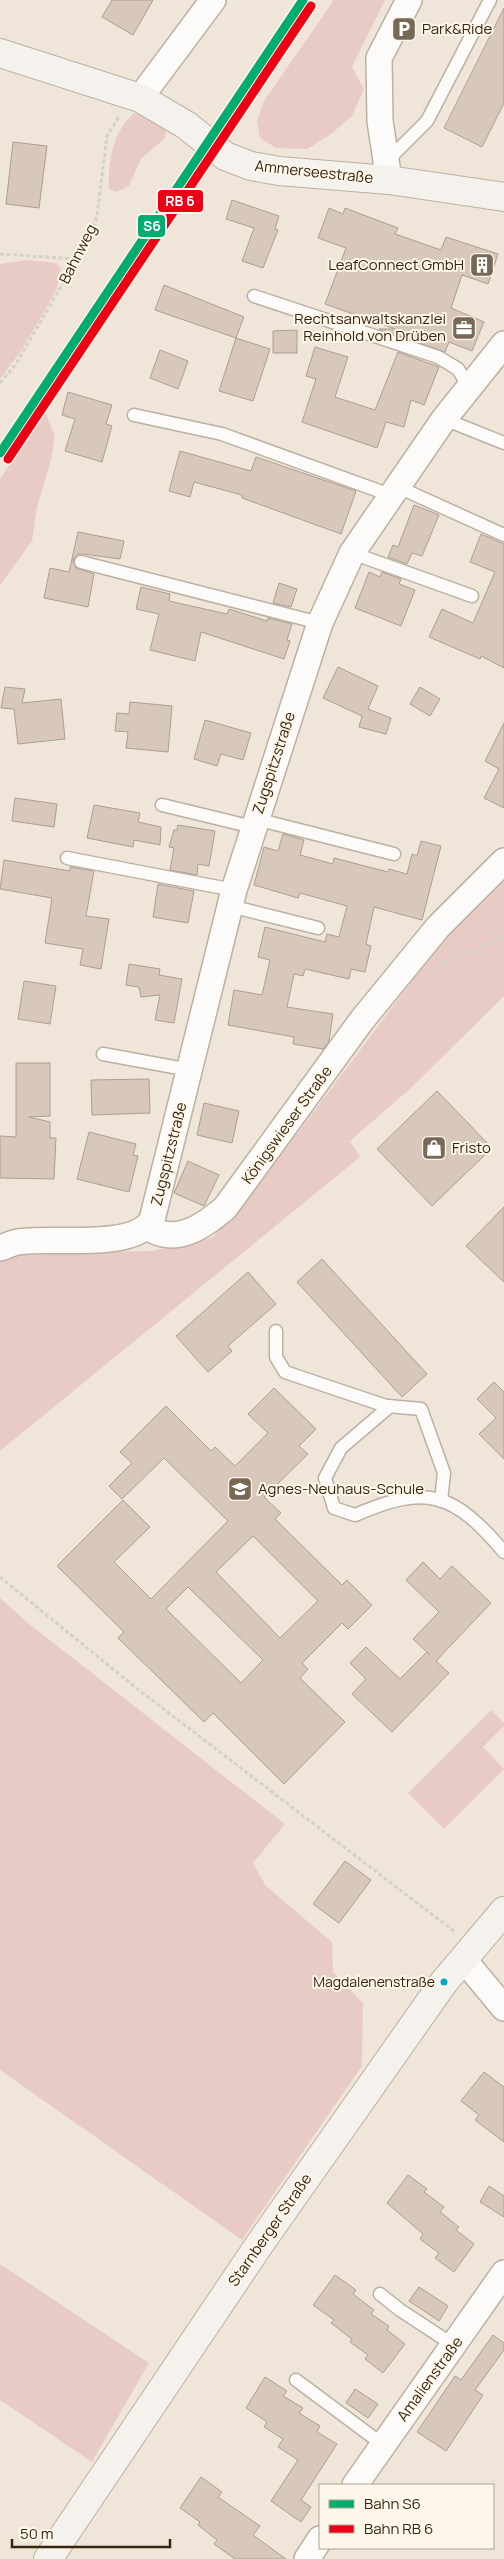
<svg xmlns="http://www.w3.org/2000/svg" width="504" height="2559" viewBox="0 0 504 2559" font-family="Manrope,sans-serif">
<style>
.green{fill:#e9cbc6}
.building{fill:#d8c8bb;stroke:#ac9e91;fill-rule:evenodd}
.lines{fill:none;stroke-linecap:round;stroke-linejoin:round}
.lane-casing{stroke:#bcb1a0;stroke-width:15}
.street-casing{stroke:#bcb1a0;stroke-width:28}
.secondary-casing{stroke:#bcb1a0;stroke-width:30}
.path{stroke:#d4d0cb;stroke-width:3;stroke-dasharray:4 2.5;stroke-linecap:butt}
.lane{stroke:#fdfbf9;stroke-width:12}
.street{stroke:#fdfbf9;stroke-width:25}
.secondary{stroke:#f5f2ed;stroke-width:28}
.rail-1-casing{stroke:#fef6ea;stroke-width:12}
.rail-2-casing{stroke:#fef6ea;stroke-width:12}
.rail-1{stroke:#00ac6f;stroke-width:9}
.rail-2{stroke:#ec0016;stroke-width:9}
.bus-dot{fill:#00a9ce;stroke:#fef6ea;stroke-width:2}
.labels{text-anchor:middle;stroke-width:4;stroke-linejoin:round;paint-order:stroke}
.bus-label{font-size:14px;fill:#37260e;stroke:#fef6ea;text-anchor:end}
.poi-label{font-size:15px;fill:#37260e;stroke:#fef6ea;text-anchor:start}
.street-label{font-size:15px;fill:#37260e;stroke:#fef6ea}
.line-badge{stroke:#fef6ea;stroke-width:2}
.badge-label{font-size:14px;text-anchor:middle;font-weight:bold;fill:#fff}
</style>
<rect width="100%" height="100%" fill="#efe6d9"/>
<g class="green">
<path d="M334 0H385L352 67 364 89 352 116 331 134 307 149 276 148 260 138 257 121 264 101Z"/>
<path d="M133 114H148L167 120 165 138 141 159 129 186 117 192 109 189C108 161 112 134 133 114Z"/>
<path d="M27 260 56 263 61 268 57 288 47 307 21 351 0 379V264Z"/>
<path d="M45 412 55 436 51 460 37 507 32 541 0 585V479Z"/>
<path d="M504 878V996L412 1087 350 1141 360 1157 0 1451V1259L19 1253 153 1251 213 1237 303 1126 445 937Z"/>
<path d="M0 1598 28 1623 285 1824 253 1863 266 1886 332 1942 333 1972 363 2003 362 2066 242 2240 0 2070Z"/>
<path d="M491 1710 504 1723V1726L483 1747 504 1769 444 1829 408 1793Z"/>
<path d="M0 2264 149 2363 92 2462 0 2400Z"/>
</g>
<g class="building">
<path d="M112 0H153L133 35 102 17Z"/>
<path d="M504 8V103L482 147 444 128Z"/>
<path d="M13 142 47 146 39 208 6 204Z"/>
<path d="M232 200 279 216 275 229 278 230 263 268 242 261 254 228 226 219Z"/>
<path d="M329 208 343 214 345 208 398 228 395 234 441 250 446 237 498 254 488 284 462 275 451 308 484 322 472 351 449 342 445 352 379 329H395L325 304 346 248 318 238Z"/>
<path d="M164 285 244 317 236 338 155 310Z"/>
<path d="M297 330V353H273V331Z"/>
<path d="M236 338 270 349 253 401 219 391Z"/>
<path d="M315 347 348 357 335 397 375 410 398 352 439 367 424 405 411 400 404 427 386 422 377 448 302 422 316 379 306 376Z"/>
<path d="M160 350 188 361 178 389 150 378Z"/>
<path d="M68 392 112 405 106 424 112 426 102 462 65 451 75 419 62 415Z"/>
<path d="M180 451 251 471 256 457 356 491 341 534 242 498V495L194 482 190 497 169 491Z"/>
<path d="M414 505 439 515 422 556 412 553 407 564 388 557 393 545 398 547Z"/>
<path d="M78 532 124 541 120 559 83 554H78L73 560 76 568 94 574 88 607 44 598 50 568 69 572Z"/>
<path d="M481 534 504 544V668L481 656 480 659 429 637 442 609 473 623 495 572 470 562Z"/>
<path d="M369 572 380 577 382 572 401 579 399 584 415 590 401 626 355 608Z"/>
<path d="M279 583 297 589 291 607 273 603Z"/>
<path d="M141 587 170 594 169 601 227 614 229 609 267 621 268 618 292 624 287 640 290 641 284 659 201 632 195 661 150 650 159 614 136 609Z"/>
<path d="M338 667 378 686 368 709 391 718 386 734 359 727 362 716 323 698Z"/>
<path d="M5 687 25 689 22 703 61 699 65 739 18 744 14 709 1 708Z"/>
<path d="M420 687 440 699 430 716 410 704Z"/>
<path d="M130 702 172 706 168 752 126 748 128 732 115 731 117 713 129 714Z"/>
<path d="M205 720 251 733 243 760 221 754 217 766 194 759Z"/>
<path d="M504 723V808L484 798 499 769 485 761Z"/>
<path d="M15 798 57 804 54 827 12 821Z"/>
<path d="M94 805 140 813 138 822 161 827 160 845 134 840 133 847 87 838Z"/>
<path d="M178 825 215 831 209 866 198 864 197 875 170 870 174 848 169 847 174 830H177Z"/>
<path d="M283 834 304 840 300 855 333 864 334 858 388 872 389 869 407 874 412 854 417 856 421 841 441 846 422 920 374 907 366 944 371 946 365 972 351 969 349 979 305 969 303 976 294 974 287 1007 333 1014 329 1041 323 1049 293 1044 294 1037 228 1025 234 990 262 995 270 960 258 957 265 927 325 942 327 934 339 937 347 906 300 893 298 898 254 885 264 847 278 851Z"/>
<path d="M4 860 70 871V867L94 871 86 916 109 919 101 969 80 965 83 949 45 943 52 898 0 889Z"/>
<path d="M158 884 194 891 188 923 153 917Z"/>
<path d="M129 964 160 969 159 975 182 979 174 1023 155 1020 160 995 141 997 139 987 126 985Z"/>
<path d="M24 981 56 986 50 1024 18 1019Z"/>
<path d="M16 1063H50V1116L29 1117 50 1122V1138H56L54 1179 0 1178V1136L16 1137Z"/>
<path d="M149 1079 150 1113 92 1115 91 1080Z"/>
<path d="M437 1091 492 1148 432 1206 377 1149Z"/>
<path d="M204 1103 239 1111 232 1143 197 1135Z"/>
<path d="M89 1132 136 1144 133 1155 138 1156 129 1192 77 1179Z"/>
<path d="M188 1161 219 1175 204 1206 174 1193Z"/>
<path d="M504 1207V1282L466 1246Z"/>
<path d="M322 1259 427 1374 402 1397 297 1282Z"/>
<path d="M248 1272 276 1304 228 1346 232 1351 208 1372 176 1336Z"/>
<path d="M494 1382 504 1392V1459L479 1434 496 1418 477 1399Z"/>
<path d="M274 1388 316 1429 299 1446 308 1454 264 1497 281 1513 275 1519 342 1585 347 1580 372 1605 348 1629 342 1623 302 1663 308 1669 300 1678 345 1722 284 1784 213 1713 204 1722 118 1638 124 1632 57 1566 123 1500 150 1527 114 1562 151 1599 228 1521 164 1458 122 1499 109 1486 132 1463 120 1452 166 1406 211 1451 215 1447 235 1466 268 1433 248 1414ZM253 1536 318 1601 280 1638 216 1572ZM188 1587 263 1660 241 1683 166 1609Z"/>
<path d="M423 1562 440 1579 452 1566 491 1603 436 1661 449 1673 392 1732 352 1694 366 1679 350 1663 366 1647 400 1679 427 1652 430 1655 413 1639 439 1612 406 1580Z"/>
<path d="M345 1861 371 1880 339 1923 313 1904Z"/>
<path d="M484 2072 504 2087V2142L475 2120 479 2115 461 2101Z"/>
<path d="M408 2175 427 2189 424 2192 444 2207 440 2212 459 2227 456 2230 474 2244 454 2272 435 2258 439 2253 420 2239 423 2234 387 2203Z"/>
<path d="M489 2186 504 2196V2217L480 2202Z"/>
<path d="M335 2275 356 2290 353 2294 374 2310 371 2314 389 2326 387 2330 405 2344 383 2373 365 2359 368 2355 350 2342 352 2339 331 2323 334 2320 313 2305Z"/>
<path d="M419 2287 448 2306 439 2321 409 2301Z"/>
<path d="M493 2335 504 2343V2350L475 2390 483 2395 446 2451 417 2432 455 2376 461 2380Z"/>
<path d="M265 2377 287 2391 283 2396 303 2408 299 2413 320 2426 317 2432 337 2444 301 2500 311 2507 301 2522 271 2501 298 2460 278 2447 283 2439 264 2427 267 2422 246 2408Z"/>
<path d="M355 2389 378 2404 368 2418 346 2403Z"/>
<path d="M201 2477 222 2492 218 2497 260 2526 253 2535 286 2559H235L214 2544 217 2540 198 2525 200 2522 180 2508Z"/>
</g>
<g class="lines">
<defs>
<g id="lane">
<path d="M386 162 427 121 490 0"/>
<path d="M254 296 438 357 458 369 469 387"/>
<path d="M134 415 222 434 393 496"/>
<path d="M444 419 504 443"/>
<path d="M398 487 504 535"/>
<path d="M352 553 472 596"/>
<path d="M81 562 320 623"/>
<path d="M162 805 253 827"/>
<path d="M256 819 394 854"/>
<path d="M67 858 234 890"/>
<path d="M230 906 318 928"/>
<path d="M103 1054 190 1070"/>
<path d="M276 1331V1357L285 1372 389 1407 341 1448 325 1478 334 1508 355 1515C427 1484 453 1492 504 1552"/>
<path d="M388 1406 421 1409 444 1473 441 1501"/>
<path d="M380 2294 400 2310 455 2346"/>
<path d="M296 2380 382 2444"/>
</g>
<g id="street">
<path d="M140 98 213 0"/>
<path d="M389 180 380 121 379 58 409 0"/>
<path d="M147 1227C175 1246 203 1227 225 1208L362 1020 438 927 504 861"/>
<path d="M0 1248C6 1246 12 1243 18 1242 51 1236 133 1251 152 1220L234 890 320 623 352 553 444 419 504 344"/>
<path d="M464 1960 504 2008"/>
<path d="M355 2485 504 2273"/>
<path d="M307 2559 320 2539"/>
</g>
<g id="secondary">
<path d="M0 53 140 98 186 125 225 156 251 166 279 171 389 180 504 197"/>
<path d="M48 2559 259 2245 444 1982 504 1911"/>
</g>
</defs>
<use href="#lane" class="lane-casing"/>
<use href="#street" class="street-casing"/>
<use href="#secondary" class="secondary-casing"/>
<g class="path">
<path d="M0 254 76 259"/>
<path d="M0 383 16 364 91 235 97 216 107 136 120 115"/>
<path d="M438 965 504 937"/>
<path d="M0 1577 135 1687 455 1932"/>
</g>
<use href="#lane" class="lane"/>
<use href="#street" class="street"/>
<use href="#secondary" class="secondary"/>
<defs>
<path id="rail-1" d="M0 453 303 0"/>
<path id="rail-2" d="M8 459 311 6"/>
</defs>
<use href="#rail-1" class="rail-1-casing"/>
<use href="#rail-2" class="rail-2-casing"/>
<use href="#rail-1" class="rail-1"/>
<use href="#rail-2" class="rail-2"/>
</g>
<defs>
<symbol id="parking-square" viewBox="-11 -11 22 22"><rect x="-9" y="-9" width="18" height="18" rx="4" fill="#776955" stroke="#fef6ea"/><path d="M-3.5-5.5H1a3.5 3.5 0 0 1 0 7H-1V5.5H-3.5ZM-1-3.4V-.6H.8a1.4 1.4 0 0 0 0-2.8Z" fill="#fff"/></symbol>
<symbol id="building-square" viewBox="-11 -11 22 22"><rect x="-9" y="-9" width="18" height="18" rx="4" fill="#776955" stroke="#fef6ea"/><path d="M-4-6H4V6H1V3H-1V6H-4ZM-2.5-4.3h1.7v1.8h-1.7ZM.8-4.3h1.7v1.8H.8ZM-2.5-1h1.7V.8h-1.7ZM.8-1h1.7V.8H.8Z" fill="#fff"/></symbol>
<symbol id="office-square" viewBox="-11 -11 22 22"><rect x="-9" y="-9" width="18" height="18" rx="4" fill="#776955" stroke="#fef6ea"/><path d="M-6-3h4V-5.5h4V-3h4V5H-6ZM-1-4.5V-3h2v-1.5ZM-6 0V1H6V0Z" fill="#fff"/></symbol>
<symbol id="shop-square" viewBox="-11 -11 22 22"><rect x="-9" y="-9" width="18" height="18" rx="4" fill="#776955" stroke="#fef6ea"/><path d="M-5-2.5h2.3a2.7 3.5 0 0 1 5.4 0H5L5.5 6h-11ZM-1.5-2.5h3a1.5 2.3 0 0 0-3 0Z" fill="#fff"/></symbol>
<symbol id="school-square" viewBox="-11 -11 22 22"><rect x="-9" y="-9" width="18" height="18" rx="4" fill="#776955" stroke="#fef6ea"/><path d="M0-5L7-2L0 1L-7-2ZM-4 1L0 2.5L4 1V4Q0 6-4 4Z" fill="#fff"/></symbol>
</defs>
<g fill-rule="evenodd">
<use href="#parking-square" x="390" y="15" width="28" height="28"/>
<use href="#building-square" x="468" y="251" width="28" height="28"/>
<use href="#office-square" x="450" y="314" width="28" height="28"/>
<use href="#shop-square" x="420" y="1134" width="28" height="28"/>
<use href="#school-square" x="226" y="1475" width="28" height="28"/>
</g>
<circle class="bus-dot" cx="444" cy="1982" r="4.5"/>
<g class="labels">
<g class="bus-label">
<text x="435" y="1987">Magdalenenstraße</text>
</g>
<g class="poi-label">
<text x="422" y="34">Park&amp;Ride</text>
<text x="464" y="270" text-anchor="end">LeafConnect GmbH</text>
<text x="446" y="324" text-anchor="end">Rechtsanwaltskanzlei<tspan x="446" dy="17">Reinhold von Drüben</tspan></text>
<text x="452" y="1153">Fristo</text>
<text x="258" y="1494">Agnes-Neuhaus-Schule</text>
</g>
<g class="street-label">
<text transform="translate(314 172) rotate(6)" y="5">Ammerseestraße</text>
<text transform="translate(78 254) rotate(-63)" y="5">Bahnweg</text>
<text transform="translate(274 763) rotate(-72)" y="5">Zugspitzstraße</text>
<text transform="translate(287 1125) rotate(-54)" y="5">Königswieser Straße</text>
<text transform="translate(169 1154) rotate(-76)" y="5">Zugspitzstraße</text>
<text transform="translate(270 2230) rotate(-55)" y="5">Starnberger Straße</text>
<text transform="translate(430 2379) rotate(-54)" y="5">Amalienstraße</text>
</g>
</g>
<g class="line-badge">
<rect x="157" y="189" width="47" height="24" rx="5" fill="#ec0016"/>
<rect x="137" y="214" width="29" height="24" rx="5" fill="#00ac6f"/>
</g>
<g class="badge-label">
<text x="180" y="206">RB 6</text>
<text x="152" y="231">S6</text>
</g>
<rect x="319" y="2484" width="175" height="65" fill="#fef6ea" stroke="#aea392"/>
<rect x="329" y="2500" width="25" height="8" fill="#00ac6f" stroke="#aea392"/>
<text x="364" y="2509" font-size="15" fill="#37260e">Bahn S6</text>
<rect x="329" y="2525" width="25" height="8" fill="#ec0016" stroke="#aea392"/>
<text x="364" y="2534" font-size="15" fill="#37260e">Bahn RB 6</text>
<path d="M12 2539v8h158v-8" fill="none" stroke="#37260e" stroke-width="2.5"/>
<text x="20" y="2539" font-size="15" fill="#37260e" stroke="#fef6ea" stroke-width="4" paint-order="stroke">50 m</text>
</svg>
